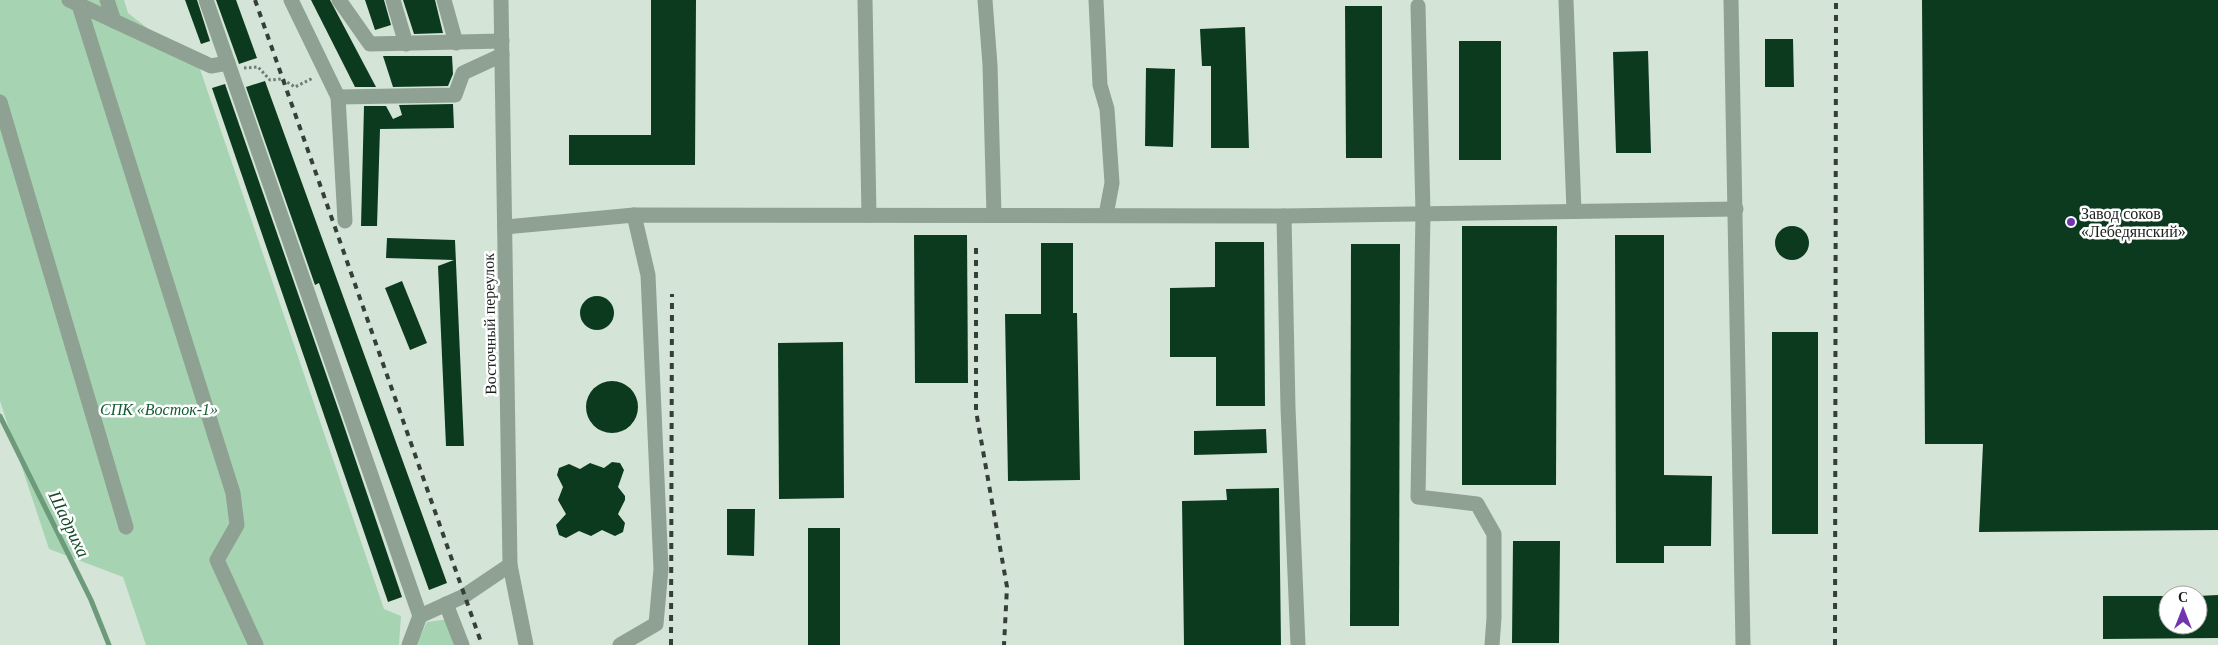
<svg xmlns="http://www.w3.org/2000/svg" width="2218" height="645" viewBox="0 0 2218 645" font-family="'Times New Roman',serif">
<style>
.green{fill:#a6d4b2}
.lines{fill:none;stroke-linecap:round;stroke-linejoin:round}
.stream{stroke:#6d9a7a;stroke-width:5}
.building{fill:#0c3a1f}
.path{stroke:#707b73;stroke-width:3;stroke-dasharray:2.5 2.5;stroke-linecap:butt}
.minor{stroke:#8ea192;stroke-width:15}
.rail{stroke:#363e39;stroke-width:4;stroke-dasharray:6 6;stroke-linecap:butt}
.poi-dot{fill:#7136ac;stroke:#fff;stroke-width:2}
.labels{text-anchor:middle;stroke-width:5;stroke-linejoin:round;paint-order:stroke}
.poi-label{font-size:16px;fill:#191f1b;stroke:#fff;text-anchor:start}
.street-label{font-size:16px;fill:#191f1b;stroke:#fff}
.park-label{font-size:16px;font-style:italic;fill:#135c32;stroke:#fff}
.water-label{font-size:18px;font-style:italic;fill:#154a2a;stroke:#fff}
</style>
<rect width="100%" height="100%" fill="#d4e5d8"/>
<g class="green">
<path d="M0 0H124L128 13 200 69 384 609 401 616 399 645H146L123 577 49 549 0 401Z"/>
<path d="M450 619 459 645H416L427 622Z"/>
</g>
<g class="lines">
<path class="stream" d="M0 416 91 600 109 645"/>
</g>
<g class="building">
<path d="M185 0H197L210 41 201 44Z"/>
<path d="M216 0H236L257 58 239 64Z"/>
<path d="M311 0H330L376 87H355Z"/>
<path d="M365 0H384L391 25 375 30Z"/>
<path d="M403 0H435L443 33 414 34Z"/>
<path d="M651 0H696L695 165H569V135H651Z"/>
<path d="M1922 0H2218V530L1979 532 1983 444H1925Z"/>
<path d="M1345 6H1382V158H1346Z"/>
<path d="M1245 27 1249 148H1211V66H1202L1200 29Z"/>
<path d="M1765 39H1793L1794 87H1765Z"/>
<rect x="1459" y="41" width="42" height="119"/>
<path d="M1648 51 1651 153H1616L1613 52Z"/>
<path d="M383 56H452L453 74 448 86 393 87Z"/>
<path d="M1146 68 1175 69 1173 147 1145 146Z"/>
<path d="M265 81 447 583 429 590 319 283 315 285 246 87Z"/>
<path d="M225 84 342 420 402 597 388 602 212 88Z"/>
<path d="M453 104 454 128 380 129 377 226H361L364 106H386L393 119 402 115 399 105Z"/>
<path d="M1462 226H1557L1556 485H1462Z"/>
<circle cx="1792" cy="243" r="17"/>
<path d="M914 235H967L968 383H915Z"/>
<path d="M1615 235H1664V475L1712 476 1711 546H1664V563H1616Z"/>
<path d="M387 238 455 240 464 446H446L438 266 454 260 386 258Z"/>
<path d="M1215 242H1264L1265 406H1216V357H1170V288L1215 287Z"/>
<path d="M1041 243H1073V313H1077L1080 480 1008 481 1005 314H1041Z"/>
<path d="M1351 244H1400L1399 626H1350Z"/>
<path d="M402 281 427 343 410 350 385 288Z"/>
<circle cx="597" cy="313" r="17"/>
<rect x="1772" y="332" width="46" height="202"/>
<path d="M843 342 844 498 779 499 778 343Z"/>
<circle cx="612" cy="407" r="26"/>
<path d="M1266 429 1267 453 1194 455V431Z"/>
<path d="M612 462 620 463 624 470 618 487 625 496V500L618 514 625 523 623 532 615 536 602 530 591 536 579 531 566 538 559 535 556 525 566 514 558 500 563 487 557 475 559 468 569 464 580 469 590 463 604 468Z"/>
<path d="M1279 488 1281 645H1184L1182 501 1227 500 1226 489Z"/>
<path d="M727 509H755L754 556 727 555Z"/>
<rect x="808" y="528" width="32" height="117"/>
<path d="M1513 541H1560L1559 643H1512Z"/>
<path d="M2218 595V638L2103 639V596H2168V625H2198V596Z"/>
</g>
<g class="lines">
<path class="path" d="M244 68 258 67 270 80 282 79 295 87 313 78"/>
<g class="minor">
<path d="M69 0 211 66 228 63"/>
<path d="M107 0 114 21"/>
<path d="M206 0 420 616"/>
<path d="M291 0 338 97 345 221"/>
<path d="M339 0 370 44 502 41"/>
<path d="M393 0 406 44"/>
<path d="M444 0 456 43"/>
<path d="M501 0 510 565 526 645"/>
<path d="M865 0 869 215"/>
<path d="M985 0 990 65 994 215"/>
<path d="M1096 0 1100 85 1107 109 1112 183 1106 215"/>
<path d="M1566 0 1574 211"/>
<path d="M1731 0 1743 645"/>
<path d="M79 5 233 493 237 525 217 560 256 645"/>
<path d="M1418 6 1423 213 1418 497 1477 504 1494 534V618L1492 645"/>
<path d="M338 97 455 95 463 73 502 55"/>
<path d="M0 102 126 527"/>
<path d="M1284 216 1288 408 1298 645"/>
<path d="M505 227 634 215 1284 216 1736 209"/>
<path d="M446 604 462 645"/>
<path d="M409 645 420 616 464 596 510 565"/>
<path d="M620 645 656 624 661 569 648 275 634 215"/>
</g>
<g class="rail">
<path d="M255 0 482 645"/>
<path d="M976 248V411L1007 587 1004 645"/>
<path d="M671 645 672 294"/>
<path d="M1835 645 1836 0"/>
</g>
</g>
<circle class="poi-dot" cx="2071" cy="222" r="5"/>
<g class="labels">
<g class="poi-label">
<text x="2081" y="219">Завод соков<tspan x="2081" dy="18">«Лебедянский»</tspan></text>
</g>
<g class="street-label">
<text transform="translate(489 324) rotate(-91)" y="6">Восточный переулок</text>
</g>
<g class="park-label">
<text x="159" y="415">СПК «Восток-1»</text>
</g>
<g class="water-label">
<text transform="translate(69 524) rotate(64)" y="6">Шадриха</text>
</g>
</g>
<g transform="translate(2183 610)"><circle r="24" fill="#ffffff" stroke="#a3a5a4"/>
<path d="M0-4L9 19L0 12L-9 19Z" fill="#7136ac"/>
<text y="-8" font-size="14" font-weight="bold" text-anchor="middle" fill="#191f1b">С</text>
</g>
</svg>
